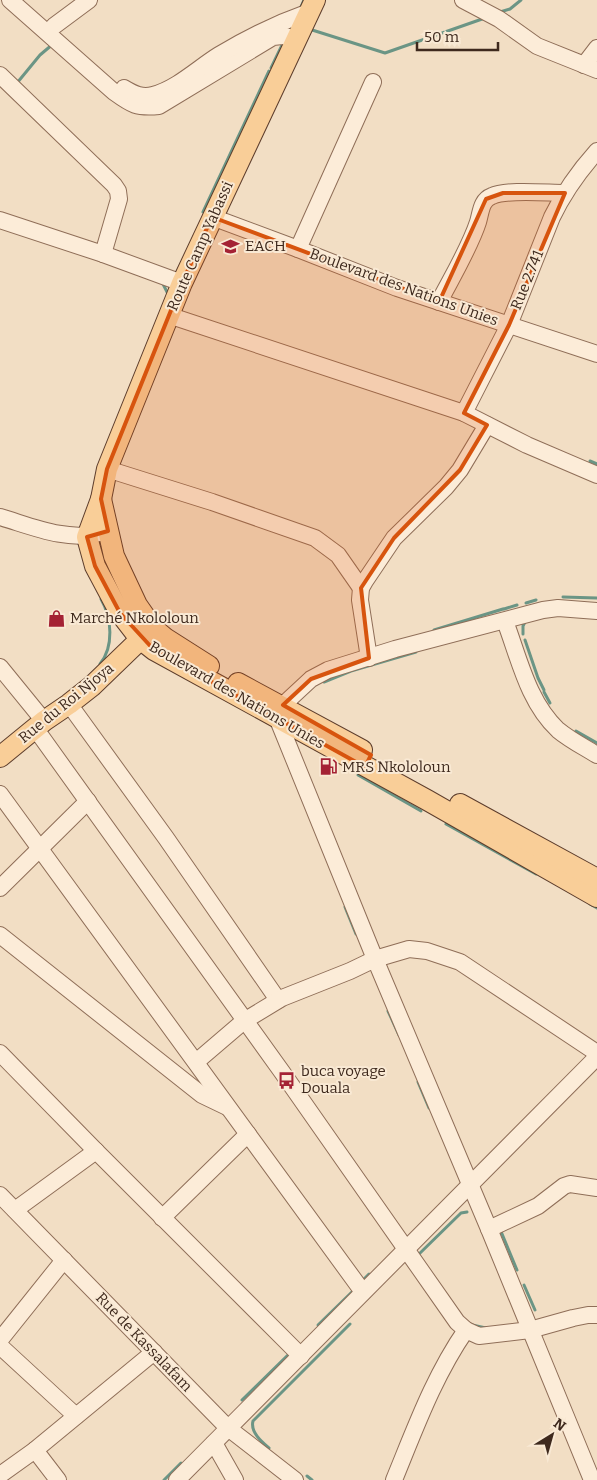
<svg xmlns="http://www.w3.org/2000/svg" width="597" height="1480" viewBox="0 0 597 1480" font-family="Bitter,serif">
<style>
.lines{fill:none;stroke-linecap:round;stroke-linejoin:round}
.stream{stroke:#6b9585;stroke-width:3}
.minor-casing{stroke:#8f6e58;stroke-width:18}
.major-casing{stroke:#5d3d2c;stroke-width:22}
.minor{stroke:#fcecd8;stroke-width:16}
.major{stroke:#f9ce98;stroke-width:20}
.marked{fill:#d7540e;fill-opacity:0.2;stroke:#d7540e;stroke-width:4;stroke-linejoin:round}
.labels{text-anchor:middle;stroke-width:4;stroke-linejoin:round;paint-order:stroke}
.street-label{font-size:15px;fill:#3e291d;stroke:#f9e9d4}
.poi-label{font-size:15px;fill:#3e291d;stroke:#f9e9d4;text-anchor:start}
</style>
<rect width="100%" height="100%" fill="#f2dec4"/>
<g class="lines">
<g class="stream">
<path d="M300 9 304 0"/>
<path d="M500 12 510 9 521 0"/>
<path d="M309 29 385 53 485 18"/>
<path d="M271 68 284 41"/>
<path d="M17 83 40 55 53 44"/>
<path d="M203 212 269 71"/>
<path d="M163 284 167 292"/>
<path d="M590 461 597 464"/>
<path d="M563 597 597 598"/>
<path d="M526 603 536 600"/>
<path d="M504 609 517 605"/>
<path d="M434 630 503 609"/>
<path d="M523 634V626L526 620"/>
<path d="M525 640 538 678 544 690"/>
<path d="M100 664C114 647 112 618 101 599"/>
<path d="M324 682 351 671 416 652"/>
<path d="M544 692 550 703"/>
<path d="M576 731 597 743"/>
<path d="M358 775 421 811"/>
<path d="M446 824 536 874"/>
<path d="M590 904 597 908"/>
<path d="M345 907 356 934"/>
<path d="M388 1011 399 1035"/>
<path d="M418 1082 429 1108"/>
<path d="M500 1229 517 1270"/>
<path d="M417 1256 461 1213 467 1212"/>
<path d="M361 1282 369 1274"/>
<path d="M524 1285 535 1310"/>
<path d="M318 1325 355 1289"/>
<path d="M472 1325 486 1328"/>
<path d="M242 1400 290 1353"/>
<path d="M269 1448C262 1442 250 1432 253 1421L350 1324"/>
<path d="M307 1476 312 1480"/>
<path d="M164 1480 181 1463"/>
</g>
<defs>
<g id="minor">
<path d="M10 0 114 92C132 105 136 108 159 106L273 37 282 36 296 38"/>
<path d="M463 0 499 19 537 46 597 70"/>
<path d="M54 26 89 0"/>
<path d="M584 65 597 48"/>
<path d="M0 75 114 185 118 191 119 199 103 254"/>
<path d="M124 88C134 94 142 98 153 95 178 88 198 68 219 55 247 38 278 23 309 12"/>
<path d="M212 217 298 249 397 288 597 354"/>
<path d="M0 220 103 254 182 283"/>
<path d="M298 249 373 82"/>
<path d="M439 302C452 277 470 247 478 222 481 212 481 200 492 196 506 189 547 193 565 193"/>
<path d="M168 315 464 413 527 445 597 475"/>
<path d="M464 413 509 325 552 217C564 192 579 171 597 151"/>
<path d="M107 469 212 502 315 538 338 555 361 588"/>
<path d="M0 517C31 526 67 542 99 533"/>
<path d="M505 621C519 658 528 702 558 730 570 740 584 747 597 755"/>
<path d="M369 658 360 600 361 588 365 581 394 538 446 487 460 470 487 425"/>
<path d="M0 667 44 721"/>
<path d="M69 704 166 838 278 1000"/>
<path d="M35 728 282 1072 457 1322 466 1330 479 1336 530 1330 573 1318 588 1315H597"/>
<path d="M0 794 363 1292"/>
<path d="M0 888 88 801"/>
<path d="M0 935 202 1095 227 1107"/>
<path d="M0 1053 96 1151 301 1356"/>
<path d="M196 1062 244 1021 282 998 350 971 375 959 409 949 427 951 460 962 597 1053"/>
<path d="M0 1195 228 1428 295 1480"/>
<path d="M15 1210 96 1151"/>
<path d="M162 1218 248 1134"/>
<path d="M489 1229 538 1206 564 1186 570 1184 597 1188"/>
<path d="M0 1340 64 1260"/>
<path d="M0 1346 76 1416"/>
<path d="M214 1443 235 1480"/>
<path d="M35 1450 58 1480"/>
<path d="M0 1475 35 1450 154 1352"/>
<path d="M177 1480 597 1057"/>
<path d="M394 1480C415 1429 434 1376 466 1330"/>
<path d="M592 1480 489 1229 375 959 278 720 283 705 311 679 328 670 395 649 543 610 558 608 597 611"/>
</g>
<g id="major">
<path d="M315 0 182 283 107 469 101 499 87 537 95 566 120 613 140 639 154 650 427 800 597 897"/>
<path d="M101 499 114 556 137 605 153 628 165 638 209 666"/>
<path d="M238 683 362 750"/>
<path d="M0 757 44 721 69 704 92 686 149 631"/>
<path d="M460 804 597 879"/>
</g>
</defs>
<use href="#minor" class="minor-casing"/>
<use href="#major" class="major-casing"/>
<use href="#minor" class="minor"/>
<use href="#major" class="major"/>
</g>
<path class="marked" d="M503 193H565L509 325 464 413 487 425 460 470 394 538 361 588 369 658 311 679 283 705 371 755 365 767 154 650 120 613 95 566 87 537 108 531 101 499 107 469 182 283 212 217 439 302 486 199Z"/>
<defs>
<symbol id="school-bare" viewBox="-9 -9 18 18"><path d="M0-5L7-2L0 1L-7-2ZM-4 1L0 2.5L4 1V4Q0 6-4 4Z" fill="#a42234" stroke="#f9e9d4" stroke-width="2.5" paint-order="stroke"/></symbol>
<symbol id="shop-bare" viewBox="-9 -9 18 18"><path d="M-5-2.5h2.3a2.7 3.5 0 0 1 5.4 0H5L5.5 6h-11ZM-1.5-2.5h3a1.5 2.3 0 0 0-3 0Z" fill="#a42234" stroke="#f9e9d4" stroke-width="2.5" paint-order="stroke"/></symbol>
<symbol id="fuel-bare" viewBox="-9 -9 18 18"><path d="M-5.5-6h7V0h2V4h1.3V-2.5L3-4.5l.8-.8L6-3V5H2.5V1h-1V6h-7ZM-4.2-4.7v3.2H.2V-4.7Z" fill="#a42234" stroke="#f9e9d4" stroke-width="2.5" paint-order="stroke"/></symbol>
<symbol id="bus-bare" viewBox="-9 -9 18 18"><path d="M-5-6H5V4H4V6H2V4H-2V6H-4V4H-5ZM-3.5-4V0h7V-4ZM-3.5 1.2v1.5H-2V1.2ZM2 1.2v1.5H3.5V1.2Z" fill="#a42234" stroke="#f9e9d4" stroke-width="2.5" paint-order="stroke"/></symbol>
</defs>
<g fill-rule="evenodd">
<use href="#school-bare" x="218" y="234" width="25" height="25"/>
<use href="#shop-bare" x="44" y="606" width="25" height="25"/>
<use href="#fuel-bare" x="316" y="754" width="25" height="25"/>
<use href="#bus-bare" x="274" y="1068" width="25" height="25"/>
</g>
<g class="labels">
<g class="street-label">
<text transform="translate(200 246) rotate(-66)" y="5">Route Camp Yabassi</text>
<text transform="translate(527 280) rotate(-68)" y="5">Rue 2.741</text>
<text transform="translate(404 287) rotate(20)" y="5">Boulevard des Nations Unies</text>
<text transform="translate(237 695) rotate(30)" y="5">Boulevard des Nations Unies</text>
<text transform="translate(66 703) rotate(-39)" y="5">Rue du Roi Njoya</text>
<text transform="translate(144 1342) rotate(46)" y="5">Rue de Kassalafam</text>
</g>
<g class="poi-label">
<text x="245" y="251">EACH</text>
<text x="70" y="623">Marché Nkololoun</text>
<text x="342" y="772">MRS Nkololoun</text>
<text x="301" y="1076">buca voyage<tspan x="301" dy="17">Douala</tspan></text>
</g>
</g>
<g transform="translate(552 1435) rotate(37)" stroke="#f9e9d4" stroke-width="4" paint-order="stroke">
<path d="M0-4L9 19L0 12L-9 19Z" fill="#3e291d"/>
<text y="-8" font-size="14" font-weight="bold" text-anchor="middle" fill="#3e291d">N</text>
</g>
<path d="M417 42v8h81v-8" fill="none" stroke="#3e291d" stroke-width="2.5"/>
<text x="424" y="42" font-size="15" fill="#3e291d" stroke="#f9e9d4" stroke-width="4" paint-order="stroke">50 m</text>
</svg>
